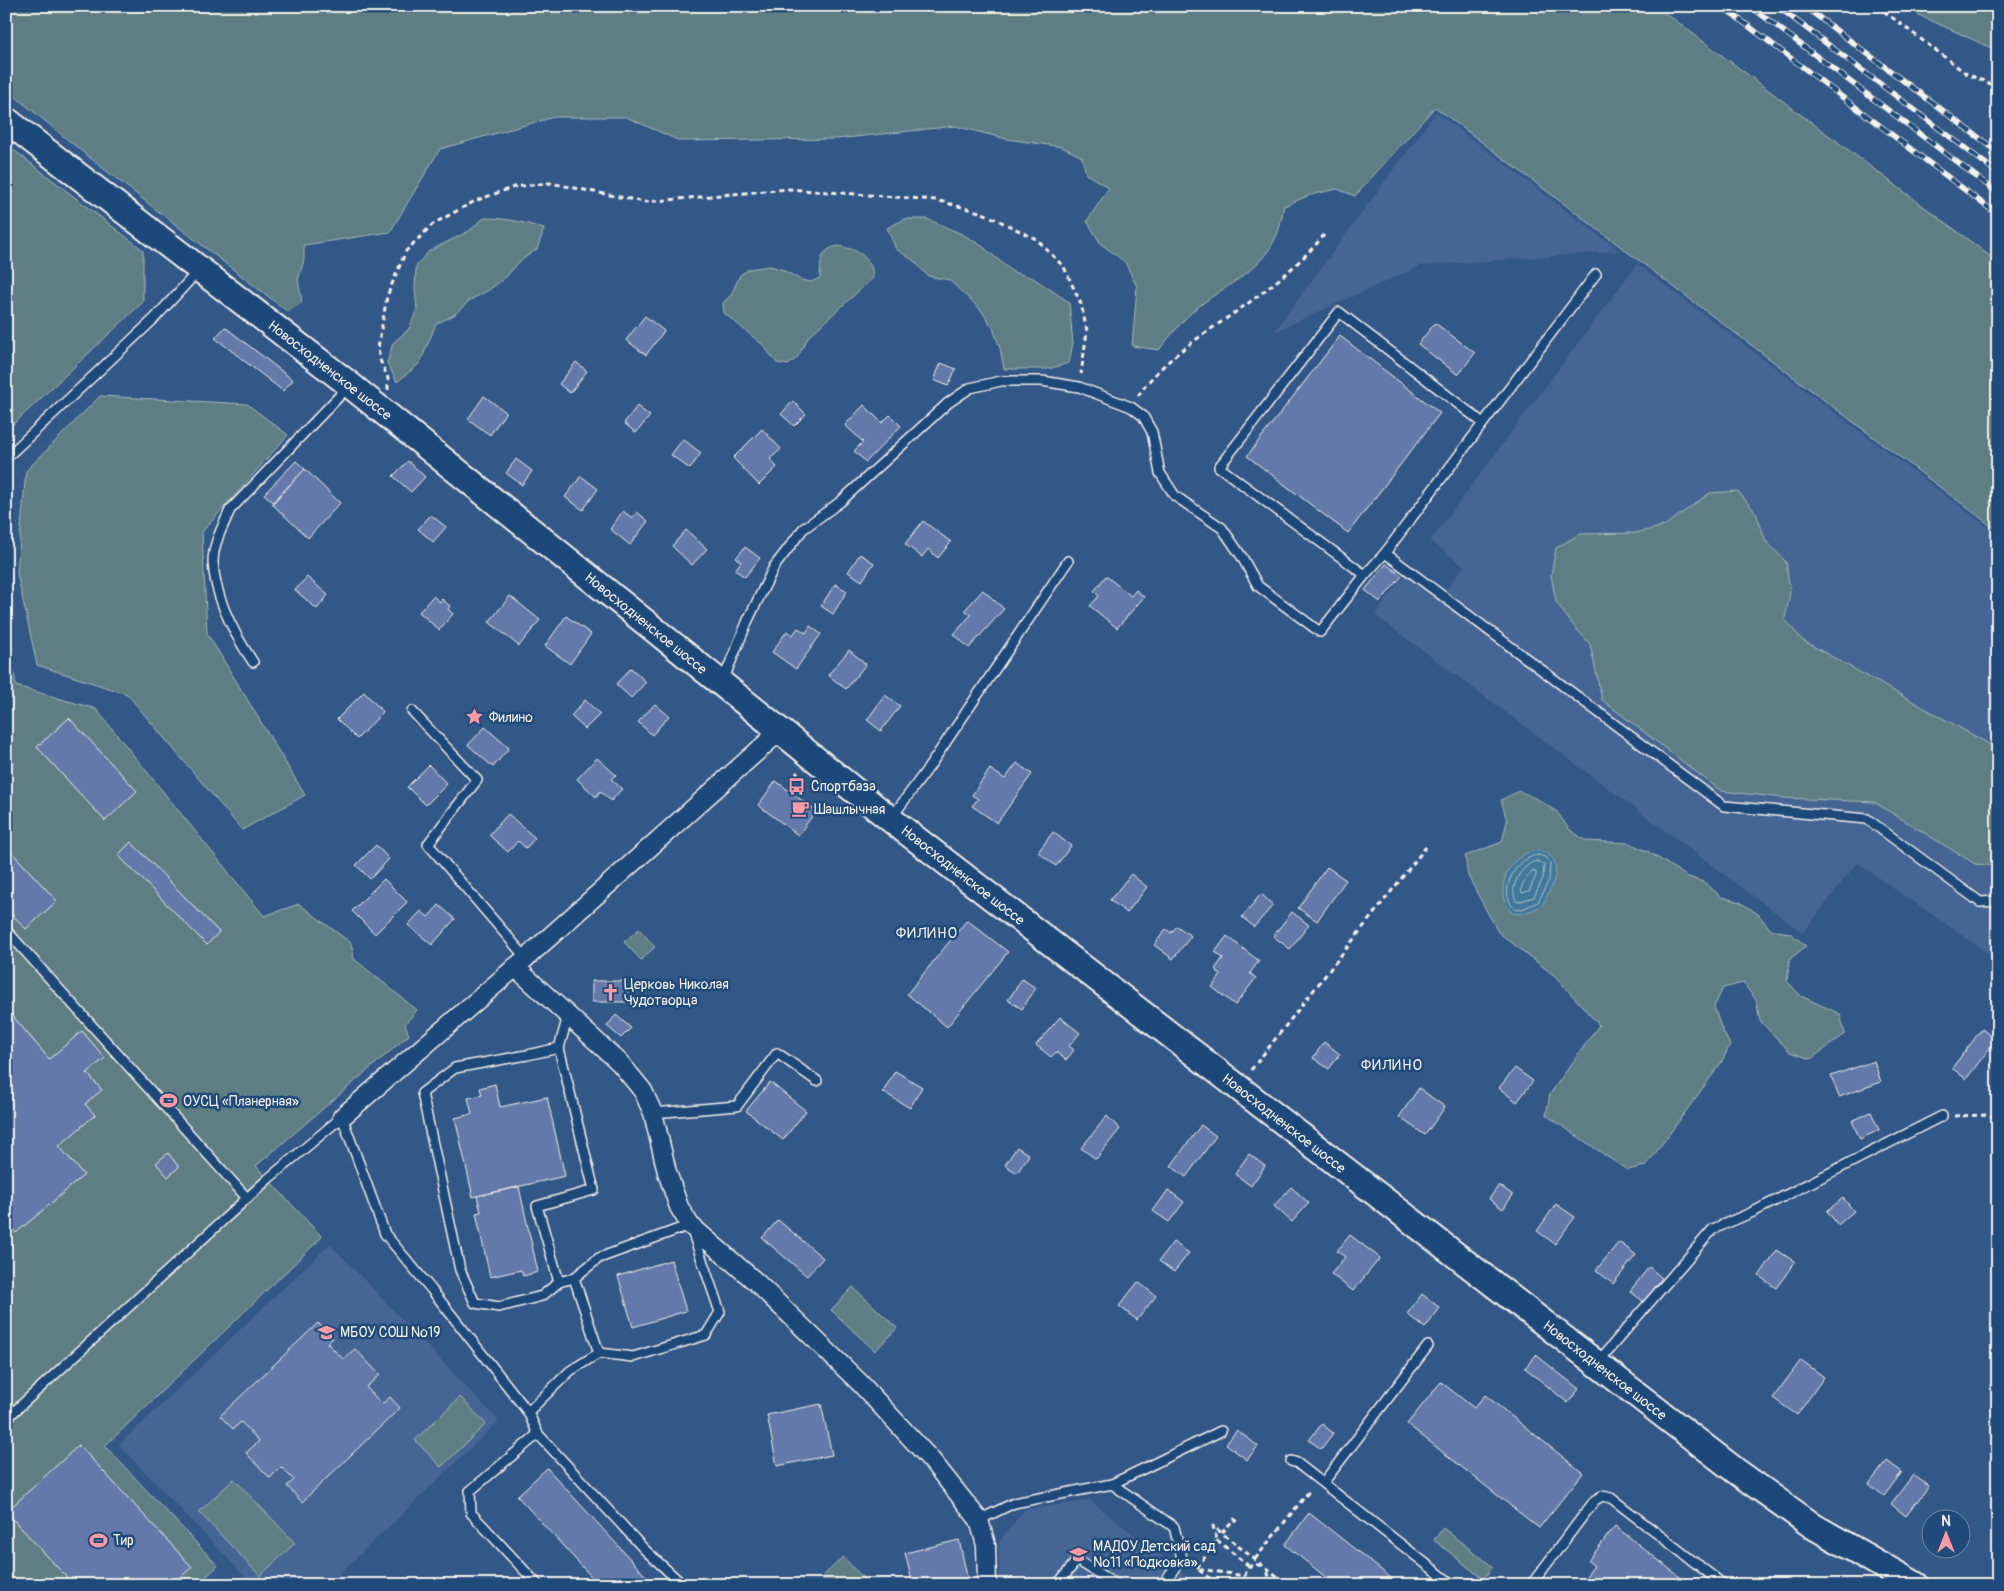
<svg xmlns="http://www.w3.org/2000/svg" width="2004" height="1591" viewBox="0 0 2004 1591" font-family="Pangolin,sans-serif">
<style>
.built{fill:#456594}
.green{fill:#5e7e83;stroke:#a9b8b6}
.water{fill:#407899;stroke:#88a8b9}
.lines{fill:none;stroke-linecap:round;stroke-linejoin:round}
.shore{stroke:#acc1c8;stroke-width:1}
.building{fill:#6379a9;stroke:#f4f1e8}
.lane-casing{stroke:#f4f1e8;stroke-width:12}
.street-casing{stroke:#f4f1e8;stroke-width:21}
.secondary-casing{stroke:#f4f1e8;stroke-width:29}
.path{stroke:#f4f1e8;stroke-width:3;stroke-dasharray:5 4;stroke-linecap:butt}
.lane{stroke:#1f4a7a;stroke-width:9}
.street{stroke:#1f4a7a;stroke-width:18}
.secondary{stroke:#1f4a7a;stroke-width:25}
.rail-casing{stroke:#f4f1e8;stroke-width:5.5}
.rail{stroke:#1f4a7a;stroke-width:4;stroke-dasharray:11;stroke-linecap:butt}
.labels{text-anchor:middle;stroke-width:5;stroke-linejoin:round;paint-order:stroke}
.street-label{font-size:14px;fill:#f4f1e8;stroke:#1f4a7a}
.poi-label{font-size:14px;fill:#f4f1e8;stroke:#1f4a7a;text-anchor:start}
.neighbourhood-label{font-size:15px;letter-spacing:1px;fill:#f4f1e8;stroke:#1f4a7a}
</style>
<rect width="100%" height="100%" fill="#325888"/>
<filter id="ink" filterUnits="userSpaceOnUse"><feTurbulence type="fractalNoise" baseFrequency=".02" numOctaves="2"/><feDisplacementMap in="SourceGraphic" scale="10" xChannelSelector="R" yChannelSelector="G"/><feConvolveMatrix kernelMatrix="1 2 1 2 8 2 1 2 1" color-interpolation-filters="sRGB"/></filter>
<g filter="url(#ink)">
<g class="built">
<path d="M1436 112 1620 251 1420 266 1274 332Z"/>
<path d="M1637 264 1998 535V960L1857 863 1803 933 1375 615 1405 574 1439 599 1464 566 1430 541Z"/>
<path d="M330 1244 499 1421 328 1585H253L119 1445Z"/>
<path d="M1090 1500 1198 1585H999V1542L1024 1510Z"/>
</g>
<g class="green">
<path d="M6 6H1656L1998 262V531L1435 107 1355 196 1337 189 1310 195 1284 206C1282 214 1281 224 1278 232 1264 270 1227 284 1198 307 1183 319 1171 335 1159 350L1132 346 1137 287 1125 262 1101 244 1087 221 1109 188 1086 174 1082 157 1062 147 1007 139 955 126 837 139 680 141 626 117H554L440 149 390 232 304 245V260L298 280 302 302 288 312 95 162 6 89Z"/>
<path d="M1899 6H1998V51Z"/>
<path d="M6 144 143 250V302L6 431Z"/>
<path d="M484 218C506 218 524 222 544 229L537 249 519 262 506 277 489 290 470 300 454 315 436 324 420 363 397 382 387 363 393 343 409 329 417 310 415 288 416 266 429 251 469 231Z"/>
<path d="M905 219H927L964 235 982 246 1013 272 1033 278 1069 302 1073 343 1069 363 1048 369H1004L1000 348 993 328 981 310 949 280 928 276 914 261 896 249 887 228Z"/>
<path d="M838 246C856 249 873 257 873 278L809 336 797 358 788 365 777 363 763 345 724 313 723 303 731 295 740 275 749 269 770 266 781 269 801 280 811 282 820 278C821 261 819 250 838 246Z"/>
<path d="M100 396 247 404 288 435 202 532 207 633 305 795 242 830 127 694 37 665 17 573 26 471Z"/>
<path d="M1738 491 1756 513 1766 541 1786 562 1790 592 1785 619 1802 640 1998 749V866L1975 864 1874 802 1784 798 1721 791 1602 700 1590 644 1572 624 1556 602 1551 575 1556 548 1580 534 1636 533 1664 526 1710 493Z"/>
<path d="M6 622 16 686 96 709 264 916 299 904 351 943 354 959 417 1010 405 1024 409 1035 256 1166 322 1237 105 1446 218 1566 197 1585H6Z"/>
<path d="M1519 791 1539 800 1557 812 1569 829 1586 841 1629 843 1649 852 1686 876 1706 883 1721 897 1740 902 1758 914 1771 930 1790 933 1806 946 1790 959 1787 981 1801 996 1840 1014 1845 1034 1811 1059 1790 1052 1760 1021 1756 1000 1743 983 1723 988 1714 1007 1721 1027 1730 1045 1721 1063 1646 1166 1627 1170 1546 1115 1550 1094 1599 1025 1555 976 1498 932 1468 876 1465 856 1502 842 1507 821 1501 800Z"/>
<path d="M639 929 655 947 641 960 624 942Z"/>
<path d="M853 1287 897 1328 875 1351 831 1310Z"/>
<path d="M460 1397 486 1424 441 1467 415 1440Z"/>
<path d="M234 1479 295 1543 260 1576 199 1512Z"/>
<path d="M1443 1528 1493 1567 1483 1579 1434 1540Z"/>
<path d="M843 1557 865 1580 860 1585H827L821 1578Z"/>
</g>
<path class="water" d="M1538 850C1569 858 1552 886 1542 906L1522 914 1512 913C1491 891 1509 853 1538 850Z"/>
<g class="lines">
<g class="shore">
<path d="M1538 855 1545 857 1550 863 1549 880 1538 902 1522 909 1514 908C1497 891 1516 857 1538 855Z"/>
<path d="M1537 861 1544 865 1543 878 1534 897 1517 902C1507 889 1522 863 1537 861Z"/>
<path d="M1532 872H1536V876L1529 891 1522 893C1519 885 1527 878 1532 872Z"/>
</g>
</g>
<g class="building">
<path d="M645 316 664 331 646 355 626 340Z"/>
<path d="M1435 323 1475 353 1458 375 1418 344Z"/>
<path d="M225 327 293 380 283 391 215 338Z"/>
<path d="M1340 336 1440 413 1348 533 1247 456Z"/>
<path d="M576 362 587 371 570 393 559 384Z"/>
<path d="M941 363 956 369 948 386 934 380Z"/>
<path d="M484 396 506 412 490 435 468 419Z"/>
<path d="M793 401 806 414 794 426 781 414Z"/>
<path d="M864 405 882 423 890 415 901 426 866 462 854 451 863 442 845 425Z"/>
<path d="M637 406 650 416 636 433 624 423Z"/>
<path d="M762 429 781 449 770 459 777 467 759 485 733 458Z"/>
<path d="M683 439 701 453 690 469 671 455Z"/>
<path d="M516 459 532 471 522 485 506 473Z"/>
<path d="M296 461 305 469 273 502 264 494Z"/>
<path d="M408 461 425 477 411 492 393 476Z"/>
<path d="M305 469 340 503 308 538 272 504Z"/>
<path d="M581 476 598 489 583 510 565 497Z"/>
<path d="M623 511 632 518 637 512 648 521 630 545 610 529Z"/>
<path d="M431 515 446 527 433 542 418 529Z"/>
<path d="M923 521 951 542 938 558 928 549 922 557 905 544Z"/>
<path d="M686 530 707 549 692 565 672 546Z"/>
<path d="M745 547 760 558 745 577 735 570 741 562 736 558Z"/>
<path d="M860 554 874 563 862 581 848 572Z"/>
<path d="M1386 564 1402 576 1380 602 1365 590Z"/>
<path d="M1106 576 1131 596 1136 590 1144 597 1117 628 1090 606 1099 596 1094 591Z"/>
<path d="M307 577 328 595 317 609 295 590Z"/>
<path d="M835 584 847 591 833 614 821 606Z"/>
<path d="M983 590 1004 609 969 648 954 634 971 615 965 610Z"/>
<path d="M433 596 440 602 442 599 450 606 448 609 453 614 439 630 419 612Z"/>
<path d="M510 596 540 620 519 646 489 622Z"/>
<path d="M566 616 591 634 570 664 545 646Z"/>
<path d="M810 626 821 634 796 669 772 652 787 631 793 635 798 628 806 633Z"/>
<path d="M849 650 866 664 846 689 828 675Z"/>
<path d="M631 668 646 682 631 698 616 684Z"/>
<path d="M364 692 383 712 357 739 337 719Z"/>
<path d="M885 695 900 706 881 731 867 720Z"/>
<path d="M585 700 600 714 585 729 571 716Z"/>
<path d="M655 704 669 716 652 735 638 722Z"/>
<path d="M69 718 137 791 105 821 37 747Z"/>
<path d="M485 727 509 748 493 767 468 745Z"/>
<path d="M597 758 616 775 611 779 622 789 611 801 600 791 596 797 577 779Z"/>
<path d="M1017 763 1032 774 997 823 972 806 978 799 972 795 990 769 1005 779Z"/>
<path d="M429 765 447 784 426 805 407 787Z"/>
<path d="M776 781 816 811 798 835 758 805Z"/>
<path d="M508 814 535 838 526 848 518 841 508 852 489 835Z"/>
<path d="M1053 832 1071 846 1056 866 1038 852Z"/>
<path d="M131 842 219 932 207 945 118 855Z"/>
<path d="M376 845 389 859 370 879 356 865Z"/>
<path d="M6 846 57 901 26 929 6 908Z"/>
<path d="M1327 867 1346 880 1317 921 1298 908Z"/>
<path d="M1131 874 1147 887 1127 913 1110 900Z"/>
<path d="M384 879 407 902 375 934 352 911Z"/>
<path d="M1261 894 1273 905 1254 927 1242 917Z"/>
<path d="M439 905 455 919 432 945 408 925 421 911 428 917Z"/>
<path d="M1292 912 1309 925 1290 949 1273 936Z"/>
<path d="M967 920 1008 952 947 1027 907 994Z"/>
<path d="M1177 926 1191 936 1173 959 1154 945 1166 929 1171 933Z"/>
<path d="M1227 936 1259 961 1250 973 1256 978 1235 1005 1212 987 1221 975 1215 969 1223 958 1215 952Z"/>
<path d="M1022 979 1036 988 1022 1009 1008 1000Z"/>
<rect x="592" y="981" width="35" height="21"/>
<path d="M6 1008 49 1059 82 1031 105 1058 87 1073 102 1090 85 1104 95 1115 59 1146 84 1175 16 1233 6 1222Z"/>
<path d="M616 1015 631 1028 621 1038 607 1026Z"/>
<path d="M1060 1017 1080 1033 1069 1046 1074 1050 1066 1060 1056 1052 1051 1057 1036 1045Z"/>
<path d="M1982 1029 1996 1040 1966 1079 1952 1068Z"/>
<path d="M1324 1042 1340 1054 1329 1069 1313 1058Z"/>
<path d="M1874 1061 1881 1082 1839 1097 1831 1076Z"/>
<path d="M1515 1068 1533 1081 1517 1102 1499 1088Z"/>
<path d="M895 1071 922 1087 910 1108 883 1092Z"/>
<path d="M770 1082 806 1111 783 1140 746 1111Z"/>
<path d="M495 1084 500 1107 547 1097 565 1176 473 1197 455 1118 472 1114 468 1098 482 1095 480 1088Z"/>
<path d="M1419 1088 1445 1107 1425 1135 1399 1117Z"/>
<path d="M1871 1112 1879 1130 1860 1139 1852 1121Z"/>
<path d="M1107 1116 1120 1129 1096 1159 1081 1148Z"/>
<path d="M1201 1125 1216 1136 1186 1177 1171 1166Z"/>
<path d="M1017 1147 1029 1155 1017 1173 1005 1165Z"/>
<path d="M168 1153 179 1167 168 1177 156 1163Z"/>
<path d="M1249 1154 1265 1166 1251 1186 1235 1174Z"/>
<path d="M1499 1185 1513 1195 1503 1209 1489 1199Z"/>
<path d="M519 1187 538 1272 523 1276 521 1270 490 1277 476 1213 481 1212 477 1196Z"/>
<path d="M1291 1187 1309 1203 1292 1222 1274 1206Z"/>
<path d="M1168 1190 1184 1202 1169 1222 1153 1211Z"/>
<path d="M1843 1198 1854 1211 1838 1225 1827 1211Z"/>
<path d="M1556 1204 1575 1217 1555 1244 1537 1231Z"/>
<path d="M778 1220 823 1258 807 1276 762 1238Z"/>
<path d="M1350 1235 1380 1258 1353 1291 1331 1274 1345 1257 1337 1251Z"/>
<path d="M1173 1242 1189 1253 1174 1272 1159 1261Z"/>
<path d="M1619 1242 1636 1255 1613 1284 1596 1270Z"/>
<path d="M1777 1250 1795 1262 1776 1288 1759 1276Z"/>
<path d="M671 1260 686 1311 633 1327 618 1276Z"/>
<path d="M1649 1267 1662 1278 1644 1302 1630 1291Z"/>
<path d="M1138 1282 1156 1296 1137 1320 1119 1306Z"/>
<path d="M1422 1294 1440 1308 1425 1328 1407 1314Z"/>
<path d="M318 1323 333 1338 327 1343 343 1359 355 1349 380 1375 366 1387 382 1404 390 1397 400 1408 302 1502 287 1486 294 1480 281 1467 270 1478 246 1453 259 1441 241 1422 233 1429 220 1416Z"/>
<path d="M1536 1355 1579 1389 1568 1403 1525 1368Z"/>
<path d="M1801 1360 1824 1377 1797 1415 1773 1398Z"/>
<path d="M1441 1382 1474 1408 1485 1395 1583 1473 1539 1528 1407 1424Z"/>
<path d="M821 1404 832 1455 777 1466 767 1415Z"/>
<path d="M1322 1424 1333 1433 1321 1449 1309 1440Z"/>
<path d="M1237 1430 1258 1446 1247 1460 1226 1444Z"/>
<path d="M79 1445 192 1567 172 1585H74L6 1512Z"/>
<path d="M1887 1461 1902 1472 1884 1496 1869 1484Z"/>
<path d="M547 1468 654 1585H599L517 1496Z"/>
<path d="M1913 1475 1929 1486 1906 1516 1891 1504Z"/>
<path d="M1309 1513 1332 1531 1400 1585H1336L1285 1545Z"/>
<path d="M1615 1526 1690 1585H1579L1594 1566 1588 1561Z"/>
<path d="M959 1540 969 1585H913L905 1553Z"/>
</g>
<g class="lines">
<defs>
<g id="lane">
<path d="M1596 274 1385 553 1724 806 1867 819 1980 902 1998 901"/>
<path d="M6 458 154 319 199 270"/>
<path d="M1385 553 1365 575 1219 467 1339 312 1483 423"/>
<path d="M253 662C234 634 215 597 213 562 213 544 223 526 230 510L348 387"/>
<path d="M722 683 748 620 774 567 803 529 840 502 948 403 970 388 1001 381H1042L1079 387 1131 407 1143 416 1152 432 1160 473 1175 496 1222 528 1242 557 1258 586 1320 632 1365 575"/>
<path d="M412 711 477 780 428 844 526 958"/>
<path d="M892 817 929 767 1068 561"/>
<path d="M6 930 247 1198"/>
<path d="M559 1048 594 1190 537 1206 559 1282"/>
<path d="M653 1113 737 1106 777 1053 817 1081"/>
<path d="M574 1278 599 1258 690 1225 720 1312 706 1335 633 1357 599 1353"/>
<path d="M1597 1363 1713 1229 1753 1212 1942 1116"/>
<path d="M528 1412 570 1371 599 1353 574 1278 559 1282 542 1296 499 1307 475 1303 460 1270 422 1093 455 1068 527 1055 559 1048 568 1016"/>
<path d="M6 1419 268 1179 342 1117 385 1234 431 1289 528 1412 538 1434 644 1549 683 1585"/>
<path d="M538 1434 470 1491 471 1513 538 1585"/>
<path d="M1291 1461 1297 1463 1453 1585"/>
<path d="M1323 1483 1428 1346"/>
<path d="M1112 1484 1221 1431"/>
<path d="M979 1520 1014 1503 1112 1484 1174 1527 1182 1558 1162 1585"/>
<path d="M6 1581 9 1585"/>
<path d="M1057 1585 1077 1560 1117 1585"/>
<path d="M1531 1585 1595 1500 1602 1496 1611 1498 1724 1585"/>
</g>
<g id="street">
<path d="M515 967 620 1063 643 1091 653 1113 667 1172 679 1207 690 1225 756 1282 860 1383 932 1461 979 1520 986 1545 987 1585"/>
<path d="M342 1117 526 958 780 731"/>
</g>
<path id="secondary" d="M6 120 350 385 890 819 1736 1471 1813 1526 1916 1585"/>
</defs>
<use href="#lane" class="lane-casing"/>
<use href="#street" class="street-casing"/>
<use href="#secondary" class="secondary-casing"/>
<g class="path">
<path d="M1877 6 1967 74 1998 87"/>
<path d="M388 390V378L380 360 378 348 387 296 406 251 433 224 475 201 514 187 550 183 645 202 788 189 936 200 983 213 1036 239 1064 267 1081 304 1087 331 1081 374"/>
<path d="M1138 396C1167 352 1218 327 1259 295 1283 277 1305 258 1324 235"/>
<path d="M790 781 798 772"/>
<path d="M1251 1070 1426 847"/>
<path d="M1954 1116 1985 1115 1998 1117"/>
<path d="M1222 1533 1234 1519 1238 1522"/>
<path d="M1217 1540 1250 1567"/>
<path d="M1255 1559 1311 1489"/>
<path d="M1197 1568 1217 1540 1213 1526 1287 1585"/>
<path d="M1199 1569 1245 1576"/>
<path d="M1199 1570 1218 1585"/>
<path d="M1268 1581 1273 1585"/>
<path d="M1248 1585C1242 1576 1246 1568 1255 1564L1262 1566"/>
<path d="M1266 1585 1269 1577 1267 1570"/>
</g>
<use href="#lane" class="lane"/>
<use href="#street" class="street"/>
<use href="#secondary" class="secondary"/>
<defs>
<g id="rail">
<path d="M1722 6 1998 215"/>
<path d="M1750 6 1998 193"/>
<path d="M1777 6 1998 173"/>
<path d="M1804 6 1998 152"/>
</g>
</defs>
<use href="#rail" class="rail-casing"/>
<use href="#rail" class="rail"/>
</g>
</g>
<defs>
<symbol id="sight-bare" viewBox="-9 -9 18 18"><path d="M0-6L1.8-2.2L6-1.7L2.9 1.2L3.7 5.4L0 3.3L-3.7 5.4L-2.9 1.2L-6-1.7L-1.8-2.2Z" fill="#ff9aa2" stroke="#1f4a7a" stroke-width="2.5" paint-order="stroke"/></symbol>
<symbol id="bus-bare" viewBox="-9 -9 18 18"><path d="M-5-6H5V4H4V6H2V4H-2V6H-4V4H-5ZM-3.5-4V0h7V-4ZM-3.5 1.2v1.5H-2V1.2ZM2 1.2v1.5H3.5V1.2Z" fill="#ff9aa2" stroke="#1f4a7a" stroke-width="2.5" paint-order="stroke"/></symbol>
<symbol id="cafe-bare" viewBox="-9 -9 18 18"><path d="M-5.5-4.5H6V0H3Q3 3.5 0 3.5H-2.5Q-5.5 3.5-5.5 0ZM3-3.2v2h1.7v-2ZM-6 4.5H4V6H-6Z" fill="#ff9aa2" stroke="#1f4a7a" stroke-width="2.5" paint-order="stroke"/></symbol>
<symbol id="church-bare" viewBox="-9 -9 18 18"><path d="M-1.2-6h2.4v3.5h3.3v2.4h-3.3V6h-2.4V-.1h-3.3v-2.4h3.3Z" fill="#ff9aa2" stroke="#1f4a7a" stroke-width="2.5" paint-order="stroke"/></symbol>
<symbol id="stadium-bare" viewBox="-9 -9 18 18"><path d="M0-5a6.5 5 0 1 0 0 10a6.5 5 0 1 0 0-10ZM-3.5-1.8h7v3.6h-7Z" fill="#ff9aa2" stroke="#1f4a7a" stroke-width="2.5" paint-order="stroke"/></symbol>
<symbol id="school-bare" viewBox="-9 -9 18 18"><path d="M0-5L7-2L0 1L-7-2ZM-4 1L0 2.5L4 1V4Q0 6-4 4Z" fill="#ff9aa2" stroke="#1f4a7a" stroke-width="2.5" paint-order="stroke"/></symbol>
</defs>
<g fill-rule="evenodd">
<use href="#sight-bare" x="462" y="704" width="25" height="25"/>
<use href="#bus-bare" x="784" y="774" width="25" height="25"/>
<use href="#cafe-bare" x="788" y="796" width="25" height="25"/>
<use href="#church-bare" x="598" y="980" width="25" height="25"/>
<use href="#stadium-bare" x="156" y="1088" width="25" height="25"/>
<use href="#school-bare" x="314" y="1320" width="25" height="25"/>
<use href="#stadium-bare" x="86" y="1528" width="25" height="25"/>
<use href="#school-bare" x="1066" y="1542" width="25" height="25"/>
</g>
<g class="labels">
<g class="street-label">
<text transform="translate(330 370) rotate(38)" y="5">Новосходненское шоссе</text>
<text transform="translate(646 623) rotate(39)" y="5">Новосходненское шоссе</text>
<text transform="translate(963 875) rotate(38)" y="5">Новосходненское шоссе</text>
<text transform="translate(1284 1123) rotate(38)" y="5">Новосходненское шоссе</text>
<text transform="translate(1605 1370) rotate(38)" y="5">Новосходненское шоссе</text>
</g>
<g class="poi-label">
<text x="489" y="722">Филино</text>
<text x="811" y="791">Спортбаза</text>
<text x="814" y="814">Шашлычная</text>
<text x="624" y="989">Церковь Николая<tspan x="624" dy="16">Чудотворца</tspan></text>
<text x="183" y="1106">ОУСЦ «Планерная»</text>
<text x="340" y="1337">МБОУ СОШ №19</text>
<text x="113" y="1545">Тир</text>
<text x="1093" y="1551">МАДОУ Детский сад<tspan x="1093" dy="16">№11 «Подковка»</tspan></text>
</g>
<g class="neighbourhood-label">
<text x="927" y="938">ФИЛИНО</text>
<text x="1392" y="1070">ФИЛИНО</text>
</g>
</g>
<rect width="2004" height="1591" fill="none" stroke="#1f4a7a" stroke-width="25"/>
<rect x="12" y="12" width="1979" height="1566" fill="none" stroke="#f4f1e8" stroke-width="2" filter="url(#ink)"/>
<g transform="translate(1946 1534)"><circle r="24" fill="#1f4a7a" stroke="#748da6"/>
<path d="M0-4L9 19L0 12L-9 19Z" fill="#ff9aa2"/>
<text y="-8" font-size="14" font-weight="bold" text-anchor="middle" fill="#f4f1e8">N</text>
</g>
</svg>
